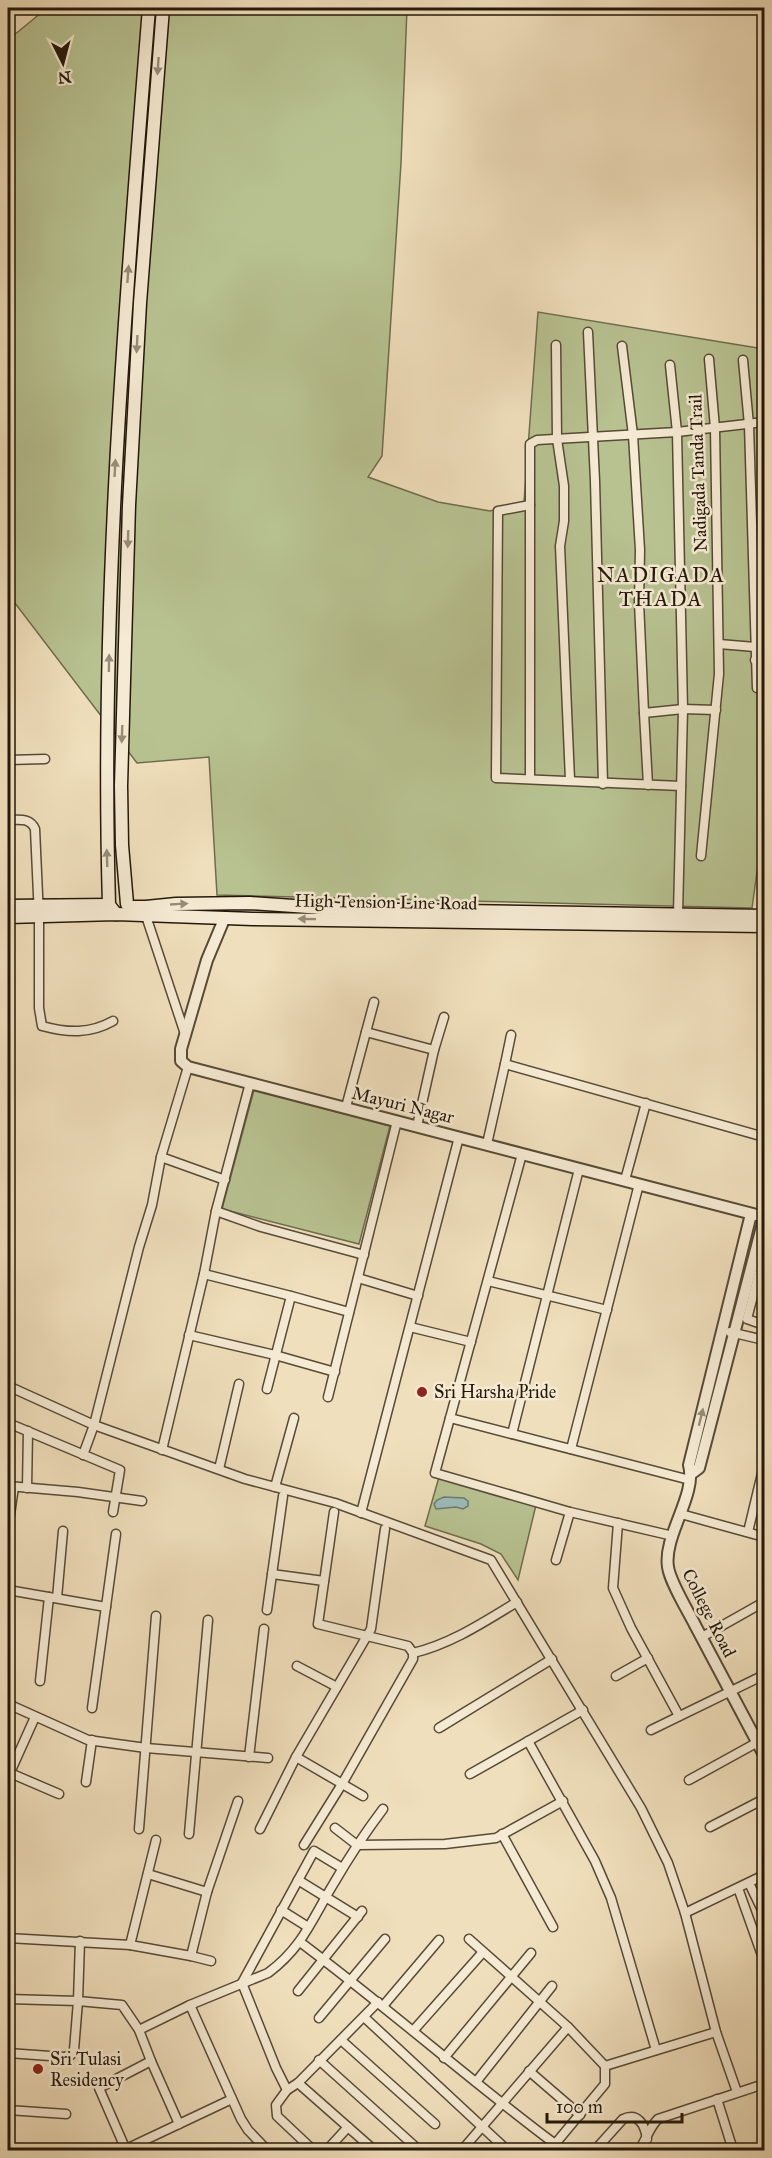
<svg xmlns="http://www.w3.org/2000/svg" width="772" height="2158" viewBox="0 0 772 2158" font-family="'IM FELL Great Primer',serif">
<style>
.green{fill:#b8c291;stroke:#6e6d4e;stroke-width:1.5}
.water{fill:#9dbbb9;stroke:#6d7a73;stroke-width:1.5}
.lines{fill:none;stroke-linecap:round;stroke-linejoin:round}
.minor-casing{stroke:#574a36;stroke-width:11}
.tertiary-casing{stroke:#574a36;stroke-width:14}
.secondary-casing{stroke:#24180a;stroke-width:15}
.minor{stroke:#f5ead3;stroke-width:8}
.tertiary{stroke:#f5ead3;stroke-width:10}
.secondary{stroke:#f5ead3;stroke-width:12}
.oneway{fill:#978c79}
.poi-dot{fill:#8f2418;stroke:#f5ead3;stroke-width:2}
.labels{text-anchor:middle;stroke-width:5;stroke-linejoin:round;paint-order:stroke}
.street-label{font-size:18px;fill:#24180a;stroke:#f5ead3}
.poi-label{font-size:18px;fill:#24180a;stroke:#f5ead3;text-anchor:start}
.quarter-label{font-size:21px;letter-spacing:1.5px;fill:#24180a;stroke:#f5ead3}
</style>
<rect width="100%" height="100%" fill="#f0dfbc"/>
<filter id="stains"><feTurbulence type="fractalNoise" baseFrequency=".00333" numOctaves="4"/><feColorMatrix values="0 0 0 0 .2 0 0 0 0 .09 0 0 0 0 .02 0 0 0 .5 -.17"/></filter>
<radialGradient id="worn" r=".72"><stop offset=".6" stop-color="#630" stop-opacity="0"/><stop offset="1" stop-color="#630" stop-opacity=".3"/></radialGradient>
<g class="green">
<path d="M47 8H407L401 163 382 456 368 477 438 502 490 511 524 502 538 312 764 349V821L752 908 217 895 209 757 137 763 8 594V40Z"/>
<path d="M254 1090 390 1126 359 1244 222 1209Z"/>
<path d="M439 1477 536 1505 518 1580 501 1554 481 1544 425 1526Z"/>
</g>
<path class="water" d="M444 1497 464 1498 468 1501V1506L463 1509 456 1507 436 1509 434 1504 437 1500Z"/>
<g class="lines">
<defs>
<g id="minor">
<path d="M588 332 595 481 603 784"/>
<path d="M556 345 557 439 564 486V521L560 546 570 780"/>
<path d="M622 346 633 435 640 550 639 602 644 713 683 709 716 710"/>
<path d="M743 360 749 425 757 688"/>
<path d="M670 365 677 432 683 709 678 914"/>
<path d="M530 505 498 511 496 778 681 786"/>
<path d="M719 644 755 647"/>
<path d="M755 660H764"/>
<path d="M644 713 648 785"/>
<path d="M8 760 45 759"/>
<path d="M530 779V444L537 440 677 432 764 422"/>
<path d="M8 820C18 820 30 817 35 829L39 917V1008L42 1026C68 1033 90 1034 113 1021"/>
<path d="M701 856 719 674 715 428 709 359"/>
<path d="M146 916 185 1034"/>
<path d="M366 1032 374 1002"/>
<path d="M434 1050 444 1017"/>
<path d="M505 1064 511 1035"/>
<path d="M346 1107 366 1032 434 1050 417 1126"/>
<path d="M487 1144 505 1064 764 1137"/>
<path d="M522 1154 435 1473 570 1512 673 1536"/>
<path d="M161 1157 225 1180"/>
<path d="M625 1180 646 1103"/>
<path d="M216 1211 261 1227 364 1255"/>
<path d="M764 1262 761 1265 747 1319 764 1325"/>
<path d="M204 1274 291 1296 349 1312"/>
<path d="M358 1278 418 1296"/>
<path d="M488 1281 607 1310"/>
<path d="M410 1327 471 1342"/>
<path d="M730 1332 764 1340"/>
<path d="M189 1335 275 1355 335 1372"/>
<path d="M8 1386 94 1425 245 1479 335 1503 491 1560 641 1808 668 1863 685 1913 716 2032 737 2092"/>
<path d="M267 1389 291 1296"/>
<path d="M328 1397 397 1121"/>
<path d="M450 1418 690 1480"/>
<path d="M8 1423 120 1470 113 1512"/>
<path d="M512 1434 579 1169"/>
<path d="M571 1449 639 1184"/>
<path d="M162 1450 204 1274 216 1211 250 1083"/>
<path d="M83 1455 94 1425 139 1247 152 1205 161 1157 188 1067"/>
<path d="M219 1469 239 1384"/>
<path d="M8 1486 78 1492 142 1501"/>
<path d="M275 1487 294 1418"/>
<path d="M27 1488 28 1431"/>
<path d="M361 1513 459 1137"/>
<path d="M681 1514 764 1537"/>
<path d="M618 1523 613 1588 631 1628 679 1716"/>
<path d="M8 1528 14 1487"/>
<path d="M748 1532 764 1465"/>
<path d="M556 1560 570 1512"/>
<path d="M272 1574 324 1581"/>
<path d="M8 1590 106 1607"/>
<path d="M57 1598 63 1531"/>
<path d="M267 1610 283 1496"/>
<path d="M702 1637 764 1602"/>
<path d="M413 1653C451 1644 484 1622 517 1602"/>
<path d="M297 1666 337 1687"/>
<path d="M616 1676 648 1658"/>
<path d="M40 1681 49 1597"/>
<path d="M8 1704 88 1740 146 1748 268 1758"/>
<path d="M92 1708 116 1534"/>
<path d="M439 1728 552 1659"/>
<path d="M651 1730 764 1675"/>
<path d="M528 1741 595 1861 611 1898 656 2050"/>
<path d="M249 1757 264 1629"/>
<path d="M296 1757 363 1796"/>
<path d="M10 1773 59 1794"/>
<path d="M470 1774 583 1710"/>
<path d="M8 1777 35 1717"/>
<path d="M689 1780 758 1742"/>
<path d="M86 1782 92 1740"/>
<path d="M710 1827 764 1799"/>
<path d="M335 1828 357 1845 445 1844 496 1838 563 1801"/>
<path d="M139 1829 156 1616"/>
<path d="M260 1829 296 1757 371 1629 385 1529"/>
<path d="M189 1834 208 1620"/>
<path d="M502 1834 553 1927"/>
<path d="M304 1845 342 1784 413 1659V1653L408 1646 318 1624 334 1512"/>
<path d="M342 1868 314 1851 242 1983 276 2068 287 2090 298 2083 378 2002"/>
<path d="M148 1874 207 1892"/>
<path d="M298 1880 358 1917"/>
<path d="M749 1883 764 1914"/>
<path d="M738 1888 764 1961"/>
<path d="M281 1910 308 1927"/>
<path d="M685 1913 764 1875"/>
<path d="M8 1938 130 1945 191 1956 207 1892 238 1801"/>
<path d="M469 1939 568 2027 605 2066V2084L550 2150"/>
<path d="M80 1941 78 2001 122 2005 139 2030 151 2061"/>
<path d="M300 1942C387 2007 468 2079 555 2144"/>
<path d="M130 1945 156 1840"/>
<path d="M191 1956 211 1961"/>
<path d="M298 1991 362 1911"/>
<path d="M8 1999 78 2001 74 2050 71 2055 64 2057 8 2053"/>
<path d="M190 2005 241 2119 248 2130 267 2150"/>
<path d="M383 2006 439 1940"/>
<path d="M364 2017 507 2150"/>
<path d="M319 2018 385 1939"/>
<path d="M139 2030 190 2005 268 1973C303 1947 312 1919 334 1883 349 1857 365 1833 383 1809"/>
<path d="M413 2031 483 1952"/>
<path d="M341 2040 435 2124"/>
<path d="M444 2058 531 1953"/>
<path d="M319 2060 419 2150"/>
<path d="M605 2066 716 2032"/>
<path d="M529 2071 580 2115"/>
<path d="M476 2082 552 1986"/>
<path d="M298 2083 374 2150"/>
<path d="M287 2090 276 2105 277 2116 313 2150"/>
<path d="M717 2099 733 2150"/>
<path d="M8 2110 66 2114"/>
<path d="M126 2149 232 2099"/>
<path d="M126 2150 99 2088 151 2061 179 2124"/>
<path d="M327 2150 348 2127"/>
<path d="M462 2150 568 2027"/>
<path d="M595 2150 623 2119C638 2112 645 2125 647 2139"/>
<path d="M639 2150C646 2140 649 2128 658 2119L764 2084"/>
</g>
<g id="tertiary">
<path d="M225 917 207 960 181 1049V1061L188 1067 764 1217"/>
<path d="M751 1214 689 1465C697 1495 663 1536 668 1567 670 1582 688 1611 695 1625 718 1668 741 1711 764 1755"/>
<path d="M691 1474 699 1468 764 1219"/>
</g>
<g id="secondary">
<path d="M163 8 140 303 129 505 121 786 122 845 127 904 131 907H146L176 904 250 903 337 909 764 916"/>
<path d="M8 906 109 905"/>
<path d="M116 914 109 905C100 605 125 306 149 8"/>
<path d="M8 917 116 914 253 919 764 926"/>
</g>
</defs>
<use href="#minor" class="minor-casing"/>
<use href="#tertiary" class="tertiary-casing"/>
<use href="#secondary" class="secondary-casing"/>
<use href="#minor" class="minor"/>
<use href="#tertiary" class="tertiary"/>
<use href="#secondary" class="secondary"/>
</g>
<defs><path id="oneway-solid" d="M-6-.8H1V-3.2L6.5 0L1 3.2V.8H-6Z" transform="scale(1.5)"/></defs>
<g class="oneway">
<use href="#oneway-solid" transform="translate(158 66) rotate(94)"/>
<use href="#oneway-solid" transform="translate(128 274) rotate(-86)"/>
<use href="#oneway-solid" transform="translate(137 344) rotate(93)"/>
<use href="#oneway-solid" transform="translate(115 468) rotate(-87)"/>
<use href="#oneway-solid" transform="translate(128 539) rotate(92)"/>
<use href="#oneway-solid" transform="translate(109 663) rotate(-89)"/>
<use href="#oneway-solid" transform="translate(122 734) rotate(92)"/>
<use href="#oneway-solid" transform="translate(107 858) rotate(-92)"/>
<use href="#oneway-solid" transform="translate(179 904) rotate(-3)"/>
<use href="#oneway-solid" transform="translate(307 919) rotate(-179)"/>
<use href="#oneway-solid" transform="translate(701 1417) rotate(-76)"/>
</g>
<g class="poi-dot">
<circle cx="422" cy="1392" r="6"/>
<circle cx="38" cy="2069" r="6"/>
</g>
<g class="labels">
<g class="street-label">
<text transform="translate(698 473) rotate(-92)" y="6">Nadigada Tanda Trail</text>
<text transform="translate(386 902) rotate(1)" y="6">High Tension Line Road</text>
<text transform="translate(403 1105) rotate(14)" y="6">Mayuri Nagar</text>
<text transform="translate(709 1613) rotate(63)" y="6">College Road</text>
</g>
<g class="poi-label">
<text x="434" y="1398">Sri Harsha Pride</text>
<text x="50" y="2065">Sri Tulasi<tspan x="50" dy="21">Residency</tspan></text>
</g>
<g class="quarter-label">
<text x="661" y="582">NADIGADA<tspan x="661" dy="24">THADA</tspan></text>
</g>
</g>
<rect width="772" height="2158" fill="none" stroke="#f0dfbc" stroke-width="30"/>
<rect x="9" y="9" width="754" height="2140" fill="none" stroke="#24180a" stroke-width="3"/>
<rect x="15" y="15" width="742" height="2128" fill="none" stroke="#24180a" stroke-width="1.5"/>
<g transform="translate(63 63) rotate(174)" stroke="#f5ead3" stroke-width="4.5" paint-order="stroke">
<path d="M0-4.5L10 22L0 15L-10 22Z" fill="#24180a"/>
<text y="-9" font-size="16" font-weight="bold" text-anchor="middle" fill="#24180a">N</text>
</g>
<path d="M547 2113v9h135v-9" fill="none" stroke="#24180a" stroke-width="3"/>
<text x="556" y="2113" font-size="18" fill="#24180a" stroke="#f5ead3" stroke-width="4.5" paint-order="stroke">100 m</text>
<rect width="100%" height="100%" filter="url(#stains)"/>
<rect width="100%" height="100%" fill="url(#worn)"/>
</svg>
